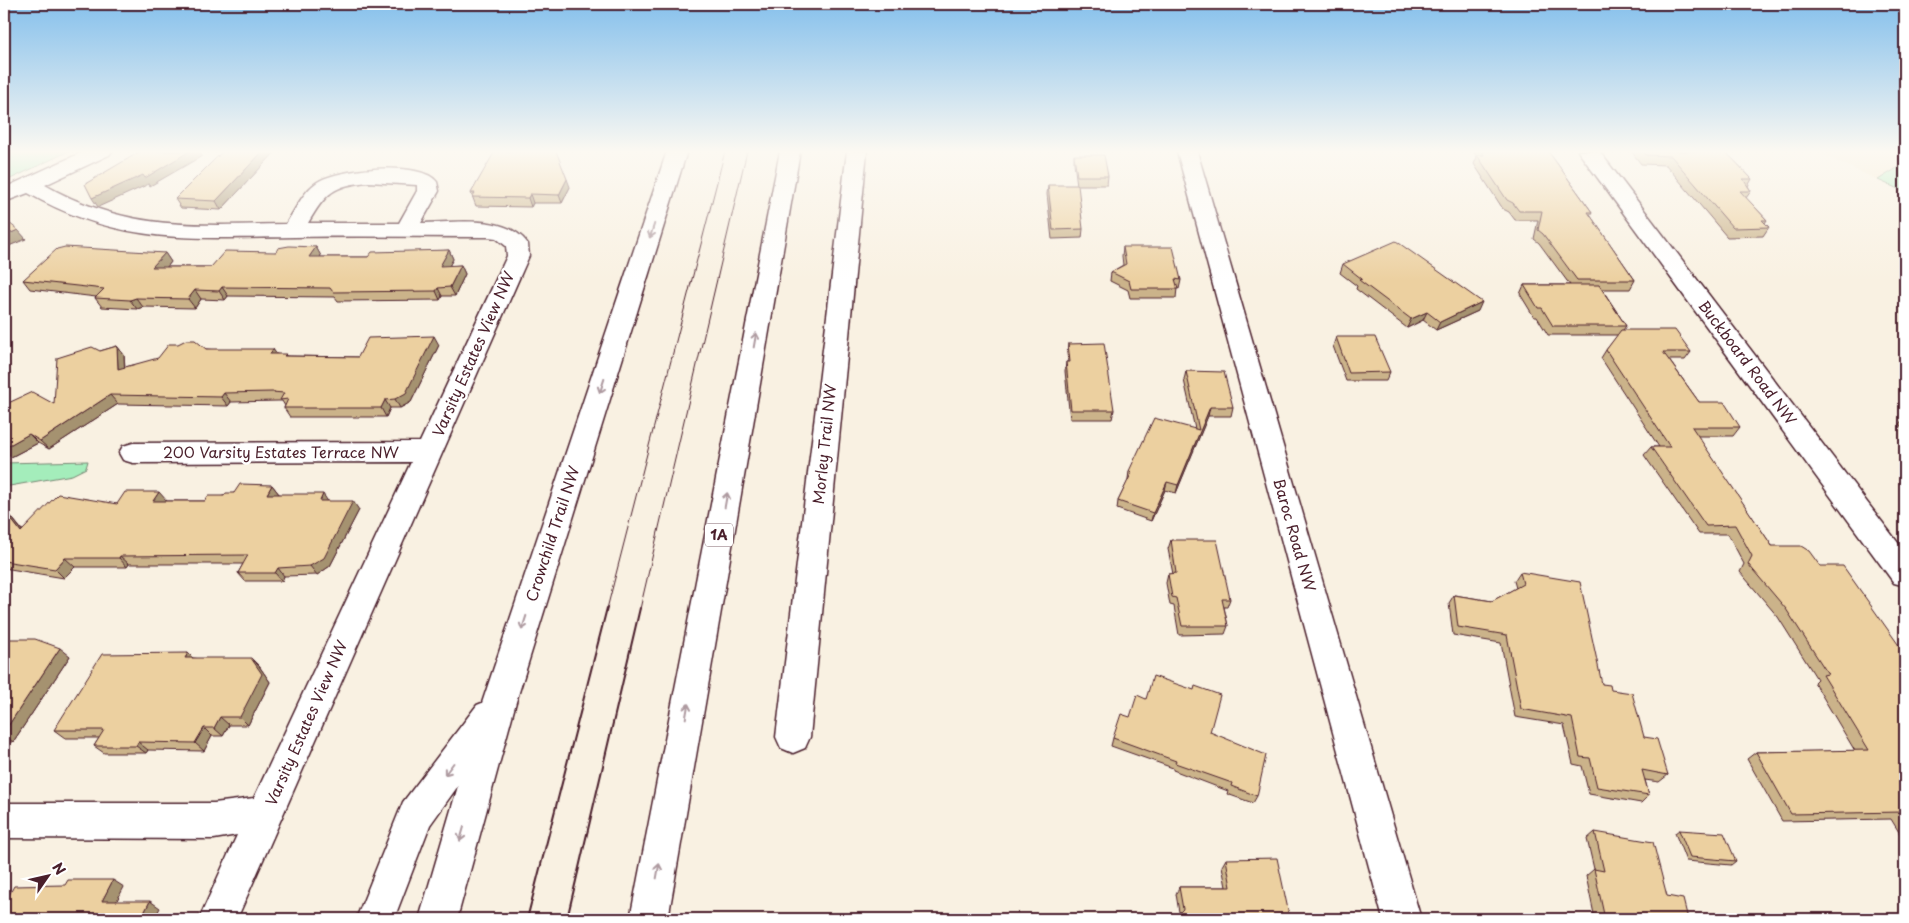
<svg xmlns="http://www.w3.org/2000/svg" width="1909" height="923" viewBox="0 0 1909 923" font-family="'Playpen Sans',sans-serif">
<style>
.built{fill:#f5e7ce}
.green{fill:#a4edbb;stroke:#778673}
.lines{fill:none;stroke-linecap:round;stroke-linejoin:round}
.minor-casing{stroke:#4a1f2b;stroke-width:3}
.highway-casing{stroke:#4a1f2b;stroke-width:3}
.minor{fill:#fff;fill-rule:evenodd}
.highway{fill:#fff;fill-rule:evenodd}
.tram-far1{stroke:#4a1f2b;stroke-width:1}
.tram{stroke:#4a1f2b;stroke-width:2}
.wall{fill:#cbb38a;stroke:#4a1f2b}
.shaded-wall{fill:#a59270;stroke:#4a1f2b}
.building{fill:#ecd0a0;stroke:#4a1f2b}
.oneway{stroke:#ae9aa0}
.labels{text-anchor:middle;stroke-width:5;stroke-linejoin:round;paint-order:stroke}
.shield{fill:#fff;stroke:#80626b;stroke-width:1}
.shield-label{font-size:14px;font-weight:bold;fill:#4a1f2b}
.street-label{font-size:15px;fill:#4a1f2b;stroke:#fff}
</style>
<rect width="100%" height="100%" fill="#f9f1e2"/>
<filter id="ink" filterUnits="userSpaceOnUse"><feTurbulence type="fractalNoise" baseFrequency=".02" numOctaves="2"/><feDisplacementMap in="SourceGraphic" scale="10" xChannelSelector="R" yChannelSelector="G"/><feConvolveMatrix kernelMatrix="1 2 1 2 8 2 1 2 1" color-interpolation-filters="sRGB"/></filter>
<g filter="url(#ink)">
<path class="built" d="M1815 151H1905V163L1878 180Z"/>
<g class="green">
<path d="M4 151H69L4 182Z"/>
<path d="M1905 163V192L1878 180Z"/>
<path d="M88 461 86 468 72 475 4 487V463Z"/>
</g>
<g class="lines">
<defs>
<g id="minor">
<path d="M85 151H112L109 155 45 185C128 232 195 225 286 224 295 210 303 192 316 183 336 168 422 160 437 182L439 191 421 223C453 223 507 213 528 244L529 256 237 919H199L237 835 214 839 4 838V803H214L254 798 411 462 133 463 123 460 119 453 123 446 133 443 420 442 507 256 506 246 496 238 488 237C423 237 359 236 294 237 193 238 120 246 28 193L4 202V188ZM369 182 417 185V191L399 223H308C326 193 333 185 369 182Z"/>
<path d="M847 151H867L810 737 805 748 793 753 781 748 776 737Z"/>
<path d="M1177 151H1197L1421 919H1383Z"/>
<path d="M1578 151H1599L1905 552V586L1894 583Z"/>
</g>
<g id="highway">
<path d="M667 151H687L516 702 457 919H419L458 786 430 825 394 919H356L403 802 477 705 482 703Z"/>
<path d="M780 151H800L668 919H630Z"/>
</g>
</defs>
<use href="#minor" class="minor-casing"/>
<use href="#highway" class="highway-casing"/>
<use href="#minor" class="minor"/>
<use href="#highway" class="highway"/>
<g class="tram-far1">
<path d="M607 609 725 151"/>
<path d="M640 609 747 151"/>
</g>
<g class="tram">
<path d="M527 919 607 608"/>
<path d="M567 919 640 608"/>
</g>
</g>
<g class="wall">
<path d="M223 151H276L221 210 181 208 175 199Z"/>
<path d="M1473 151H1548L1592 212 1590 215 1635 280 1630 289H1602L1626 326 1623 330 1691 352 1685 360H1669L1699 402 1740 427 1733 436H1697L1772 546 1820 566 1905 654V842L1891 819 1782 821 1747 759 1756 752 1855 751 1814 682 1817 679 1778 617 1740 572 1744 564 1728 534H1699L1644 455 1651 447H1659L1601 358 1606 350 1618 335H1548L1537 317H1534L1520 294 1524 285H1570L1539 243 1534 239 1538 220H1515L1509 212 1503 209 1474 164 1477 157Z"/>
<path d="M1631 151H1725L1752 179 1748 186 1751 191 1746 198 1767 220 1765 223 1769 227 1763 236 1727 237 1666 165 1641 164Z"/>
<path d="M1074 155 1108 176 1107 185H1077L1074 163Z"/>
<path d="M1048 185 1083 229 1082 238 1052 239 1047 194Z"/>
<path d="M570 187 562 203H533L531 207 476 206 471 193Z"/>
<path d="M316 247 321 256 320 257H368L449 250 453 259 449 266 461 265 465 274 455 296H442L440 300 338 301 335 297 228 296 225 300 201 299 195 308 143 307 137 309 102 307 95 298 96 297 30 289 23 280 165 253 171 262 167 267H211L276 252Z"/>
<path d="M1123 247 1181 280 1179 289 1177 288 1176 298H1130L1128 290 1110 281 1111 272 1123 265 1122 256Z"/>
<path d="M1343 264 1478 311 1436 330 1423 320 1407 328 1356 289 1357 286 1340 273Z"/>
<path d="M1336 337 1390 372 1386 381H1346L1333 346Z"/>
<path d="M1068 344 1114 410 1112 419H1070L1065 371 1066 362H1068L1067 353Z"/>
<path d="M439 345 411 402 400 408H390L386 417H290L284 408 285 406 282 401H278L231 402 228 406 118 404 49 449 38 443 11 457 4 452V405L54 404 100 351 117 346 124 355 125 367 206 349 276 354 288 356 358 357Z"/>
<path d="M1186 371 1233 407 1231 416H1208L1176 493 1165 490 1151 521 1117 509 1118 501 1129 479H1128L1129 471 1195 429 1184 380Z"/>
<path d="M1905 417V431L1899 424Z"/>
<path d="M1905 448V455L1902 451Z"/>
<path d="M272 485 279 494 328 501 359 510 330 566 317 575 284 576 282 581H245L238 573 243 564H129L127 567H75L64 578 4 568V509L9 514 22 530 117 504 167 501H205L234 493Z"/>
<path d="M1171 540 1230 599 1227 607H1224L1228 626 1225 634 1179 635 1174 606 1170 605 1166 583 1168 574H1173L1168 549Z"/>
<path d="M1520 572 1602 684 1611 690 1644 737 1668 775 1659 782 1645 780 1649 795 1641 803 1589 794 1582 766 1573 764 1564 725 1515 717 1501 643 1453 635 1449 603 1454 595 1492 601 1516 588 1514 581Z"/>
<path d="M4 639 70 656 13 742H4Z"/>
<path d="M188 653 193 658 259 666 270 682 248 725H229L223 736H212L204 751 148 750 146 753H104L94 746 99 738H65L54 730Z"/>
<path d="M1130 717 1210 732 1257 796 1253 803 1227 794 1228 791 1173 770V768L1111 746 1113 738Z"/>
<path d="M1679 830 1736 861 1731 865 1686 861 1675 833Z"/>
<path d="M1595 832 1667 896 1688 919H1595L1586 876 1594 869 1587 839Z"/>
<path d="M1226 859 1290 919 1179 912 1176 894 1179 887H1226L1222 866Z"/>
</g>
<g class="shaded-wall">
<path d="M190 151H199L202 156 150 186 149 184 98 207 92 198Z"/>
<path d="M263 151H276L221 210 216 201Z"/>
<path d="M567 179 570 187 562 203 559 195Z"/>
<path d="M530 194 533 203 531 207 528 198Z"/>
<path d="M18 230 26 239 4 248V236Z"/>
<path d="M316 247 321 256 314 266 309 257Z"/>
<path d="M449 250 453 259 444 275 440 266Z"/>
<path d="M165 253 171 262 159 276 152 267Z"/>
<path d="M461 265 465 274 455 296 450 287Z"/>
<path d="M222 287 228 296 225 300 219 291Z"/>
<path d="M438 288 442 296 440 300 436 291Z"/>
<path d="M195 290 201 299 195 308 188 299Z"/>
<path d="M136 298 143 307 137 309 130 300Z"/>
<path d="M1482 302 1478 311 1436 330 1440 322Z"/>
<path d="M1427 312 1423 320 1407 328 1411 319Z"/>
<path d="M434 336 439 345 411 402 400 408 395 399Z"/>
<path d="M117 346 124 355 125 378 118 369Z"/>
<path d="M273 349 279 358 270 354Z"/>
<path d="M224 393 231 402 228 406 221 397Z"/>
<path d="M110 395 118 404 49 449 40 441Z"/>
<path d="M385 400 390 408 386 417 381 408Z"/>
<path d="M1210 407 1208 416 1176 493 1178 485Z"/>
<path d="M29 434 38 443 11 457 4 450V448Z"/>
<path d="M1167 482 1165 490 1151 521 1153 513Z"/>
<path d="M272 485 279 494 274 503 267 494Z"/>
<path d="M159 492 167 501 161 510 153 501Z"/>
<path d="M323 494 329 503 320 501Z"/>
<path d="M353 501 359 510 330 566 317 575 310 566Z"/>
<path d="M4 509 9 514 30 541 21 532 4 510Z"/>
<path d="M120 556 129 564 127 567 119 558Z"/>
<path d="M65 558 75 567 64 578 55 569Z"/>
<path d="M278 568 284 576 282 581 275 573Z"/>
<path d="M60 648 70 656 13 742 4 735V732Z"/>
<path d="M188 653 196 661 185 658Z"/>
<path d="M251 658 259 666 270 682 248 725 240 717Z"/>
<path d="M220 717 229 725 223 736 214 728Z"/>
<path d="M204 728 212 736 204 751 195 743Z"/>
<path d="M138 742 148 750 146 753 136 746Z"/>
<path d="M113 880 124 887 113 908 102 901Z"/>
<path d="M150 901 160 908 154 919H141Z"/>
</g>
<g class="building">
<path d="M141 151H190L145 178 143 175 92 198 85 184Z"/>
<path d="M223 151H263L216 201 175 199Z"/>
<path d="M495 151H556L567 179 559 195 530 194 528 198 472 197 475 193H471Z"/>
<path d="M1482 151H1548L1592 212H1588L1635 280H1577L1543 234 1538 230 1542 211H1519L1513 203 1507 200 1477 155H1484Z"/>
<path d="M1643 151H1725L1752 179H1743L1751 191H1740L1767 220H1762L1769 227 1733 228 1671 156 1646 155Z"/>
<path d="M1074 155H1104L1108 176H1077Z"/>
<path d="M1048 185H1078L1083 229 1053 230Z"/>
<path d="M4 219 18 230 4 236Z"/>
<path d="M1396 241 1482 302 1440 322 1427 312 1411 319 1359 280 1362 279 1343 264Z"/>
<path d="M289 246 316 247 309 257H368L372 252 449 250 440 266 461 265 450 287 438 288 436 291 333 292 330 288 222 287 219 291 195 290 188 299 136 298 130 300 95 298 104 289 23 280 57 249 65 247 165 253 152 267H211L225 251 276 252 278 248Z"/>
<path d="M1123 247H1173L1181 280 1175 279 1178 289H1131L1129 281 1111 272 1126 264Z"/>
<path d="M1524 285H1599L1626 326H1553L1542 308H1538Z"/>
<path d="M1621 330H1675L1691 352H1663L1699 402H1724L1740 427H1692L1772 546H1801L1809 551 1820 566H1843L1905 654V818L1902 812 1791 814 1756 752 1869 750 1823 675 1828 674 1786 609 1748 564 1752 556 1735 525 1706 526 1651 447H1670L1606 350Z"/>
<path d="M434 336 406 393 395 399 385 400 381 408H284L288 399 280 400 284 393 272 392 224 393 221 397 110 395 40 441 29 434 4 448V405L32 392 54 404 57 358 92 347 100 351 117 346 118 369 158 358 169 344H178L186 340H195L206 349H273L270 354H286L284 356 358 357 368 338Z"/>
<path d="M1336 337H1375L1390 372 1349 373Z"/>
<path d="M1104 343 1114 410H1071L1066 362H1070L1068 344Z"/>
<path d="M1186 371 1224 372 1233 407H1210L1178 485 1167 482 1153 513 1118 501 1132 472 1129 471 1154 418 1199 430Z"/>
<path d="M240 484 272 485 267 494H323L320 501H353L324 558 310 566 278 568 275 573H238L248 555 120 556 119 558H65L55 569 4 561V510L21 532 58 494 117 504 125 492H159L153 501H205L208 496H224L226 493H234Z"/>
<path d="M1171 540H1217L1230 599H1222L1228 626H1182L1176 598 1172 597 1168 574 1176 573Z"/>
<path d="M1520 572 1580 582 1602 684 1610 685 1611 690 1632 693 1644 737 1657 739 1668 775 1642 770 1649 795 1597 787 1590 758 1580 757 1572 718 1521 709 1507 635 1458 627 1454 595 1492 601 1523 584Z"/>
<path d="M4 639H35L60 648 4 732Z"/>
<path d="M188 653 185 658H251L262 674 240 717H220L214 728H204L195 743 138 742 136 746H94L104 730H54L102 654Z"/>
<path d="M1153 676 1194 690 1195 686 1220 695 1210 732 1266 755 1257 796 1231 786 1232 783 1175 763 1176 761 1113 738 1121 714 1130 717 1137 695 1146 699Z"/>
<path d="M1679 830 1724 833 1736 861 1690 857Z"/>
<path d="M1595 832 1653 842 1667 896 1683 899 1688 919H1605L1594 869 1604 871Z"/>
<path d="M1277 858 1290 919H1173L1183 909 1179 887H1231L1226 859Z"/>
<path d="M68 880H113L102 901H150L141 919H4V895H9L14 886 65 885Z"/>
</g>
<defs><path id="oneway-shaft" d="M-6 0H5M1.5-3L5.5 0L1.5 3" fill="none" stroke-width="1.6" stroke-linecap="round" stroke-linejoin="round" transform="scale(1.25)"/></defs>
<g class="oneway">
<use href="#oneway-shaft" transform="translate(652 231) rotate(108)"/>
<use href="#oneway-shaft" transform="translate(755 340) rotate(-80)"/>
<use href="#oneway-shaft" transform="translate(602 386) rotate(108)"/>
<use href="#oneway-shaft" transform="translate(726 500) rotate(-80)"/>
<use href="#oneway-shaft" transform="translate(524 623) rotate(108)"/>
<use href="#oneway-shaft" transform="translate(687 711) rotate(-80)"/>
<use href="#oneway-shaft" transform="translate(449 769) rotate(127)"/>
<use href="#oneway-shaft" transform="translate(462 834) rotate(106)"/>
<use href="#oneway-shaft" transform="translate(658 871) rotate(-80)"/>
</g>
</g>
<linearGradient id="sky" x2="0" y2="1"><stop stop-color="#85c0ec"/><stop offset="0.54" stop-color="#fcf9f2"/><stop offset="1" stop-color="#fcf9f2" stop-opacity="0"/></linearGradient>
<rect width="1909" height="281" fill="url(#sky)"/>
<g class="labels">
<rect class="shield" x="705" y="523.5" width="28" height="23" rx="4"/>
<g class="shield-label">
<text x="719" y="540">1A</text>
</g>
<g class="street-label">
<text transform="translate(474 354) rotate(-66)" y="5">Varsity Estates View NW</text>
<text transform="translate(1747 363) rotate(53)" y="5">Buckboard Road NW</text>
<text transform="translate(825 444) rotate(-84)" y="5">Morley Trail NW</text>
<text x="281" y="458">200 Varsity Estates Terrace NW</text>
<text transform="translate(553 534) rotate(-72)" y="5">Crowchild Trail NW</text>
<text transform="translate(1294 535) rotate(74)" y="5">Baroc Road NW</text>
<text transform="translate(307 723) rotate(-66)" y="5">Varsity Estates View NW</text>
</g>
</g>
<rect width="1909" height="923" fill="none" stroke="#fff" stroke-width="20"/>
<rect x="10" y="10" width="1889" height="903" fill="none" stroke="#4a1f2b" stroke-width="2" filter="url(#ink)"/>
<g transform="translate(48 876) rotate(56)" stroke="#ffffff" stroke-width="4" paint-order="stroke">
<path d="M0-4L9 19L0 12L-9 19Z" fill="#4a1f2b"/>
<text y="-8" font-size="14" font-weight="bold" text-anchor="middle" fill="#4a1f2b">N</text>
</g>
</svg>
